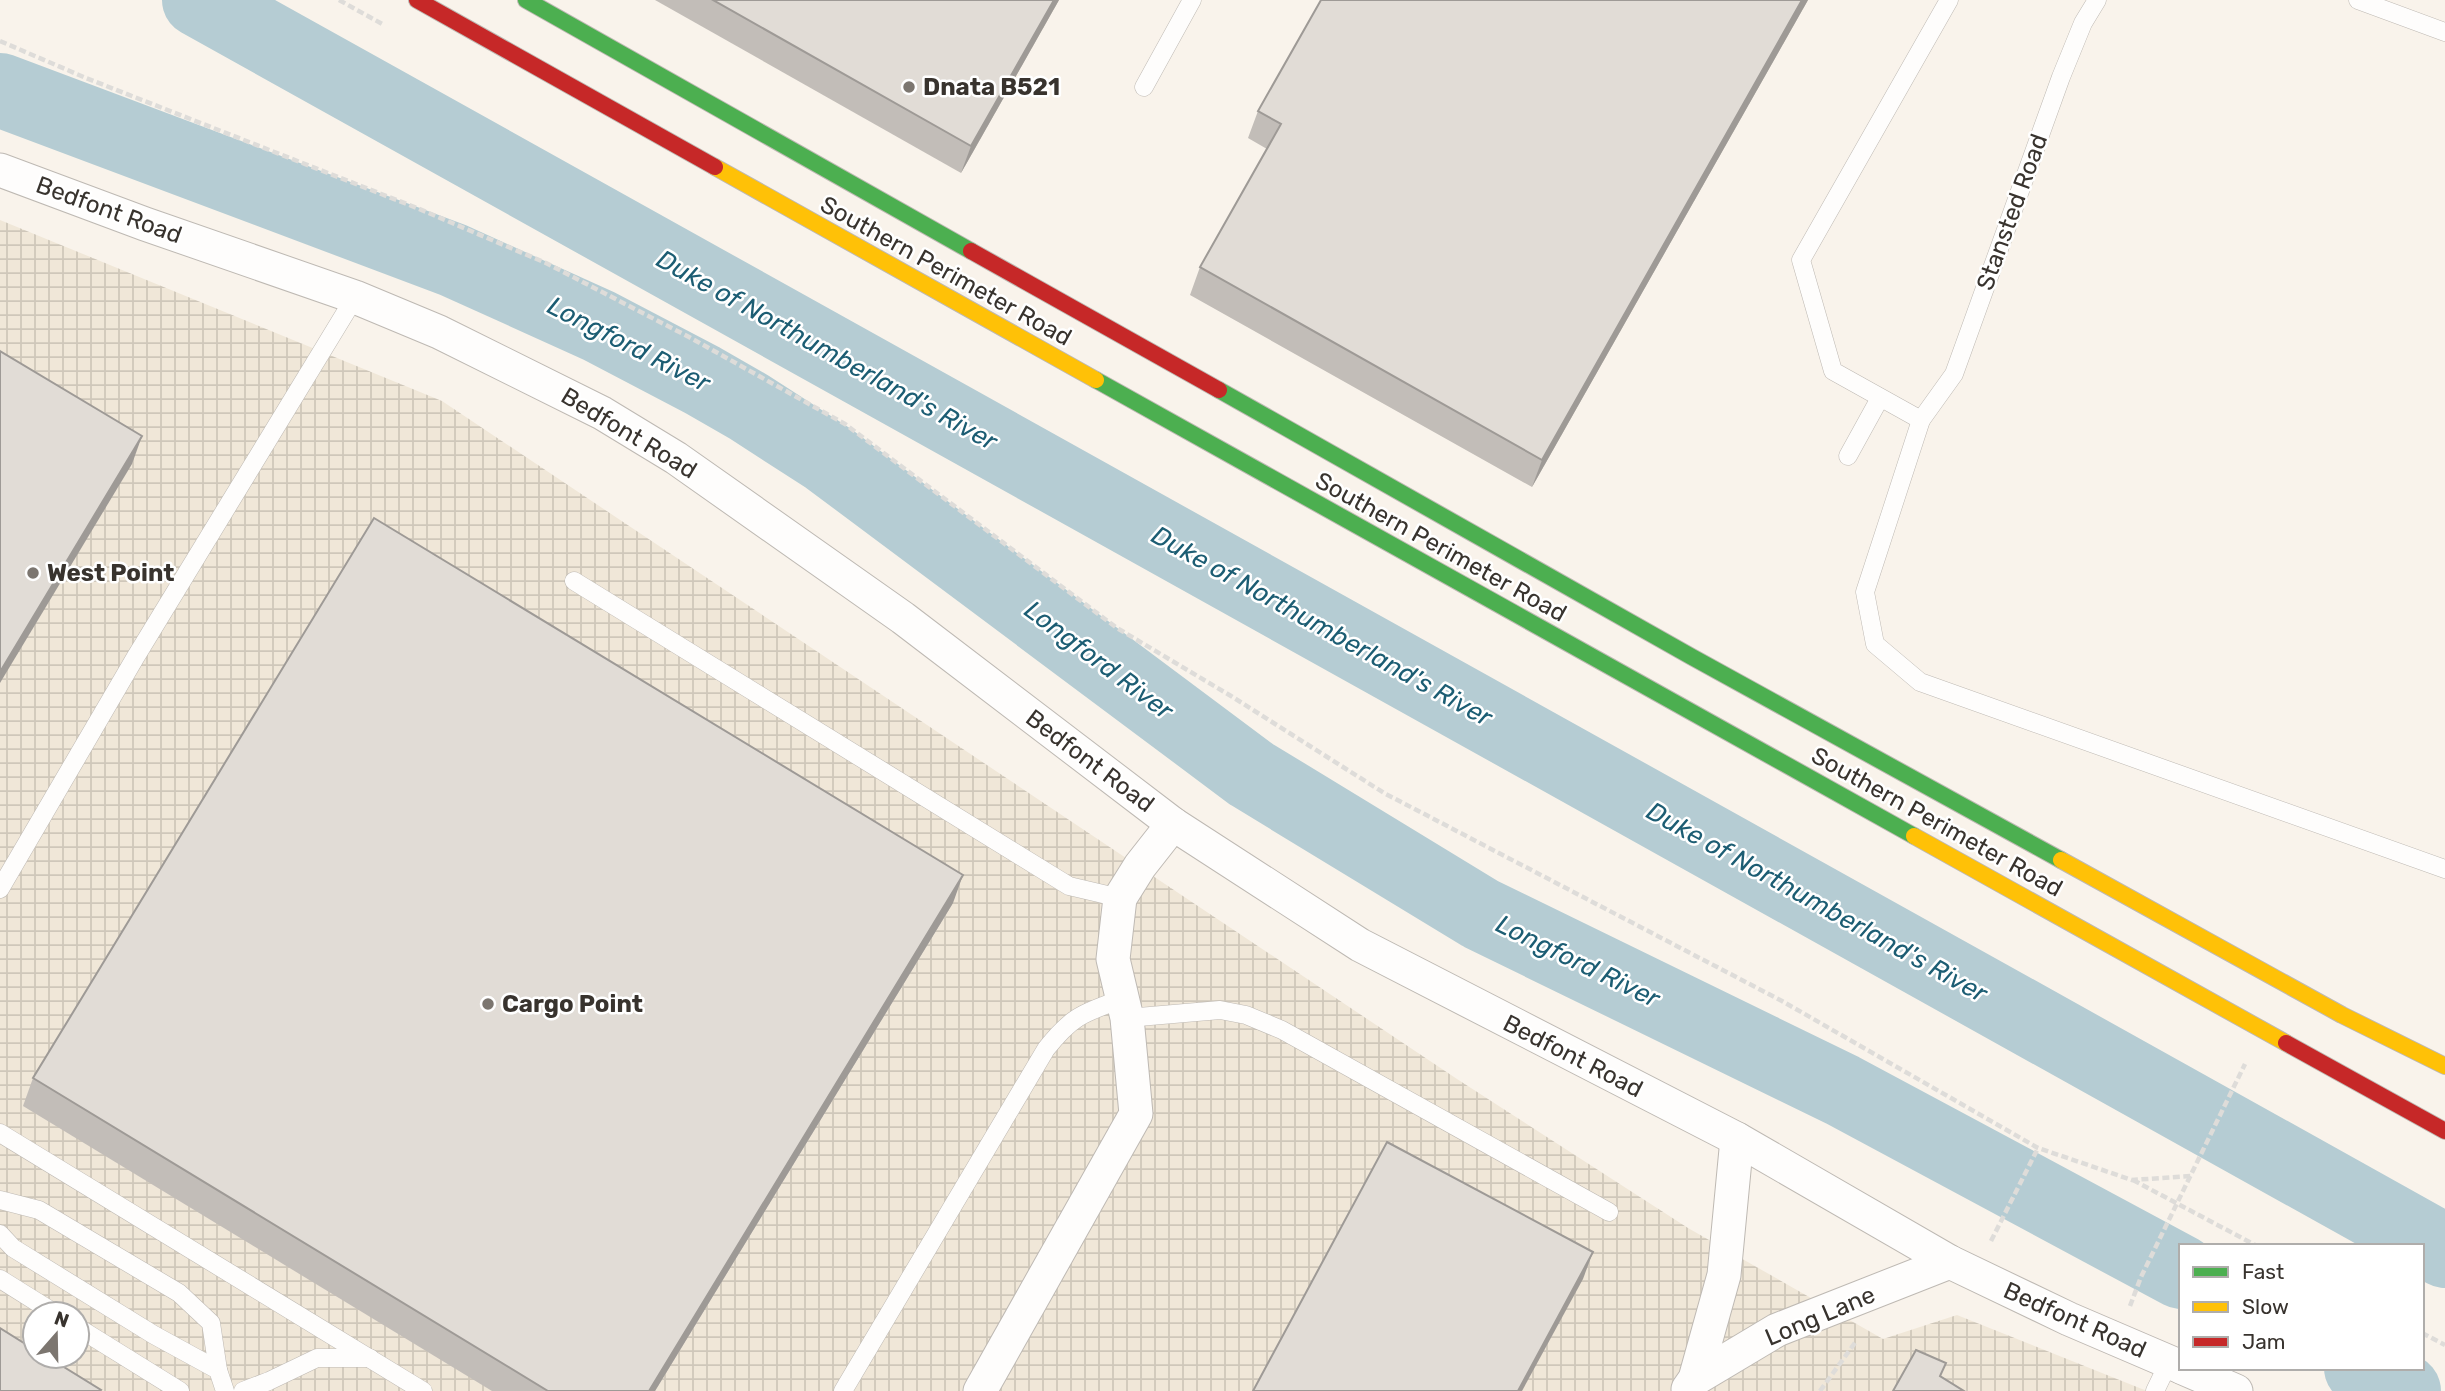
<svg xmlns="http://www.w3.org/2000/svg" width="2445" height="1391" viewBox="0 0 2445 1391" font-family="Rubik,sans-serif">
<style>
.industrial{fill:url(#industrial-grid);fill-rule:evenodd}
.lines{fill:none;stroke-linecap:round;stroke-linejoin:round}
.river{stroke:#b5ccd3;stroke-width:74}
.lane-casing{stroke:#beb9b3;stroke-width:19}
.street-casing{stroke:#beb9b3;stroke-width:35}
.fast-casing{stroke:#beb9b3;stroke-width:18}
.slow-casing{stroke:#beb9b3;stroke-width:18}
.jam-casing{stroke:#beb9b3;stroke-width:18}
.path{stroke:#dedcd9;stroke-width:4.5;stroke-dasharray:7 3.5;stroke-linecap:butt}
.lane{stroke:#fefdfc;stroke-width:18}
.street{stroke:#fefdfc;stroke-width:33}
.fast{stroke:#4caf50;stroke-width:16}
.slow{stroke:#ffc107;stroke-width:16}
.jam{stroke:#c62828;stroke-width:16}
.wall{fill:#c2bdb8}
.shaded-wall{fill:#9e9a96}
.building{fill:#e1dcd6;stroke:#9e9a96;stroke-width:2}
.poi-dot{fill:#7c7670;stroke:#fff;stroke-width:2.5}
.labels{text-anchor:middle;stroke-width:5;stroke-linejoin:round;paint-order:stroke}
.poi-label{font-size:24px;font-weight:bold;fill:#38332e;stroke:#fff;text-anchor:start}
.street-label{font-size:24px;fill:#38332e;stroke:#fff}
.water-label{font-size:26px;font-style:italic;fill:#1c5d73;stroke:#fff}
</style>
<defs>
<pattern id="industrial-grid" width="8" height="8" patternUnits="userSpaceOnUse" patternTransform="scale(1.75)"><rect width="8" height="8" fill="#f0e7d8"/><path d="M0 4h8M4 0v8" fill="none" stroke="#cfc7ba"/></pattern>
</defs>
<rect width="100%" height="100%" fill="#f9f3eb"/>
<path class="industrial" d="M0 220 442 401 1457 1079 1688 1228 1883 1339 1957 1315 2147 1391H0ZM35 1314H77V1356H35Z"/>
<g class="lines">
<g class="river">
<path d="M199 0 2445 1251"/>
<path d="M0 90 453 260 599 326 702 380 749 407 828 458 1251 774 1481 914 1842 1090 2181 1272"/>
<path d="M2361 1368 2404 1391"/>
</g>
<defs>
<g id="lane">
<path d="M2097 0 2083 23 2061 77 1954 374 1921 420 1865 592 1875 644 1920 682 2445 869"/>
<path d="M2358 0 2445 32"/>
<path d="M1144 87 1192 0"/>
<path d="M1921 420 1833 371 1801 260 1949 0"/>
<path d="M1848 456 1880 398"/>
<path d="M574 581 1069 886 1120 898"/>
<path d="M0 889 135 658 355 297"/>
<path d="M1127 1018 1220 1010 1246 1015 1282 1030 1609 1212"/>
<path d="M0 1133 423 1391"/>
<path d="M0 1200 39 1210 179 1293 211 1323 218 1370"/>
<path d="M0 1234 13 1248 154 1335 218 1370 225 1391"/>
<path d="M0 1279 56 1314"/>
<path d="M77 1327 180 1391"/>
<path d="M243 1391 269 1381 317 1358H370"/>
<path d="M843 1391 1046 1049C1072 1016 1083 1013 1122 999"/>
<path d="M2155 1391 2169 1362"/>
</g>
<g id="street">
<path d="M0 170 145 224 355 297 439 332 602 413 676 458 903 618 1173 824 1360 945 1737 1139 1950 1262 2069 1319 2181 1367"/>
<path d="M2183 1368 2236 1391"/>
<path d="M1695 1379 1777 1330 1950 1262"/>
<path d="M1688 1389 1695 1379 1724 1275 1737 1139"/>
<path d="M980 1391 1136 1114 1127 1018 1113 959 1120 898 1140 866 1173 824"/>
</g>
<g id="fast">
<path d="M526 0 971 251"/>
<path d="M1096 380 1914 836"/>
<path d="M1219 390 1692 657 2061 860"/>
</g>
<g id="slow">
<path d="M715 167 1096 380"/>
<path d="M1914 836 2286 1043"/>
<path d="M2061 860 2342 1015 2445 1066"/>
</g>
<g id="jam">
<path d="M417 0 715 167"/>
<path d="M971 251 1219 390"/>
<path d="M2286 1043 2445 1131"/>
</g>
</defs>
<use href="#lane" class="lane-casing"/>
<use href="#street" class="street-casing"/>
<use href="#fast" class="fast-casing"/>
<use href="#slow" class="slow-casing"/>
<use href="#jam" class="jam-casing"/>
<g class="path">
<path d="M339 0 384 25"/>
<path d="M0 41 86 78 417 208 546 263 689 337 845 424 1117 628 1231 696 1384 793 1782 1001 2038 1148 2132 1180 2191 1176"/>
<path d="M2133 1180 2257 1246"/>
<path d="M1991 1241 2038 1148"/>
<path d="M2130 1306 2141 1277 2245 1064"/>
<path d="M2422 1333 2445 1345"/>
<path d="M1820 1391 1857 1340"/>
</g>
<use href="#lane" class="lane"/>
<use href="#street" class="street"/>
<use href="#fast" class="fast"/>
<use href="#slow" class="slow"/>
<use href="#jam" class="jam"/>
</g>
<g class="wall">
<path d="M655 0H1059L961 173Z"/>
<path d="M1321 0H1808L1532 487 1190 295 1200 267 1267 149 1248 138 1258 111Z"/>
<path d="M953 903 655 1391H492L23 1106 33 1078Z"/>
</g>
<g class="shaded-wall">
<path d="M1054 0H1059L961 173 971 146Z"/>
<path d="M1802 0H1808L1532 487 1542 460Z"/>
<path d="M142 436 132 464 0 683V672Z"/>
<path d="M963 875 953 903 655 1391H649Z"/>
<path d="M1593 1252 1583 1279 1522 1391H1518Z"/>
</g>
<g class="building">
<path d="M713 0H1054L971 146Z"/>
<path d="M1321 0H1802L1542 460 1200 267 1281 124 1258 111Z"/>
<path d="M0 351 142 436 0 672Z"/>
<path d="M374 518 963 875 649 1391H548L33 1078Z"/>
<path d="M1387 1142 1593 1252 1518 1391H1253Z"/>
<path d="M0 1328 35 1350V1356H46L101 1390 100 1391H0Z"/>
<path d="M1916 1350 1946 1363 1940 1376 1964 1391H1893Z"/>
</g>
<g class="poi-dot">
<circle cx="909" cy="87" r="7"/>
<circle cx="33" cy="573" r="7"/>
<circle cx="488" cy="1004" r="7"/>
</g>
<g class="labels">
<g class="poi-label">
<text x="923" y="95">Dnata B521</text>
<text x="47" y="581">West Point</text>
<text x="502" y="1012">Cargo Point</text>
</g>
<g class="street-label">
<text transform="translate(109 210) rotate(20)" y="8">Bedfont Road</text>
<text transform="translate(2012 212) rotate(-70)" y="8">Stansted Road</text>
<text transform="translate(946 271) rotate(29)" y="8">Southern Perimeter Road</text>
<text transform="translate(629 433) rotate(31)" y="8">Bedfont Road</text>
<text transform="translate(1441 547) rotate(29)" y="8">Southern Perimeter Road</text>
<text transform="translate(1090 761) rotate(37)" y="8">Bedfont Road</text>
<text transform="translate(1937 822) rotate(29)" y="8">Southern Perimeter Road</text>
<text transform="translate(1573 1056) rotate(27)" y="8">Bedfont Road</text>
<text transform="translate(1820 1316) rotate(-23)" y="8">Long Lane</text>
<text transform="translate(2075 1320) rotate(24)" y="8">Bedfont Road</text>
</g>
<g class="water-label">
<text transform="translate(629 344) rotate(27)" y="9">Longford River</text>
<text transform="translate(827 350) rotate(29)" y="9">Duke of Northumberland's River</text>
<text transform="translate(1322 626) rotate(29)" y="9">Duke of Northumberland's River</text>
<text transform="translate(1099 660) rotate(37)" y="9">Longford River</text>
<text transform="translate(1817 902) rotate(29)" y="9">Duke of Northumberland's River</text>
<text transform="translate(1578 961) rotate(26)" y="9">Longford River</text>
</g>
</g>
<rect x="2179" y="1244" width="245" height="126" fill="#ffffff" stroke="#afadab" stroke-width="2"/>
<rect x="2193" y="1267" width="35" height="10" fill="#4caf50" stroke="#afadab" stroke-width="2"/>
<text x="2242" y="1279" font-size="21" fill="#38332e">Fast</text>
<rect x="2193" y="1302" width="35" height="10" fill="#ffc107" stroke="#afadab" stroke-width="2"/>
<text x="2242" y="1314" font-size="21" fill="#38332e">Slow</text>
<rect x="2193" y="1337" width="35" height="10" fill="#c62828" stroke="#afadab" stroke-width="2"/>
<text x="2242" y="1349" font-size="21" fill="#38332e">Jam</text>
<g transform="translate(56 1335) rotate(20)"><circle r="33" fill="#ffffff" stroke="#afadab" stroke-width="2"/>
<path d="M0-5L12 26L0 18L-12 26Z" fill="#7c7670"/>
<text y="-10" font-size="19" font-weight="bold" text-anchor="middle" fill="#38332e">N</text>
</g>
</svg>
